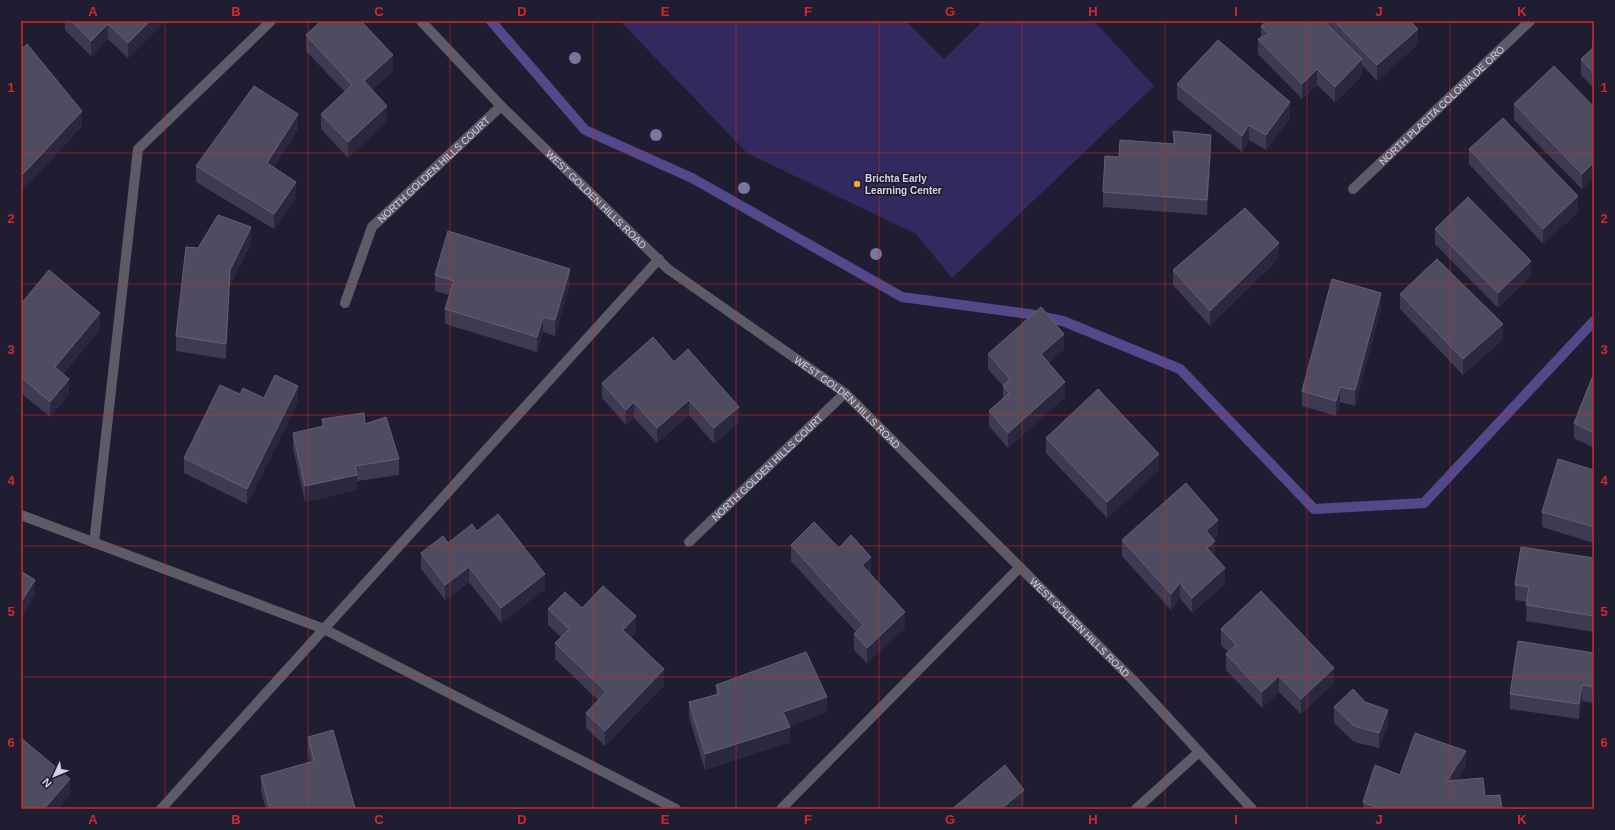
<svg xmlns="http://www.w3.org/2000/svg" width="1615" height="830" viewBox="0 0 1615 830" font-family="Helvetica,sans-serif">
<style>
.green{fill:#32295e}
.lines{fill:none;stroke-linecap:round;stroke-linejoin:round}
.stream{stroke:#52498a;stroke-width:10}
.minor{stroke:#5c5c68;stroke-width:10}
.tree{fill:#79769f}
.wall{fill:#3d3b52}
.shaded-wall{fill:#2a283f}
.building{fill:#4d4c61;stroke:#626176}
.grid{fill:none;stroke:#d62828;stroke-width:1;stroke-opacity:0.55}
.poi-dot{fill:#eaaa39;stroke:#1f1d32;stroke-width:1.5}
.labels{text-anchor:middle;stroke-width:3.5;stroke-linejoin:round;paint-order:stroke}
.street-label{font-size:10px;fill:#d3d3e2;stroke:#1f1d32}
.poi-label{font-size:10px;font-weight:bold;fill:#d3d3e2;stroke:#1f1d32;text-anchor:start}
.neatline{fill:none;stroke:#d62828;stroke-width:1.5}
.grid-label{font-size:13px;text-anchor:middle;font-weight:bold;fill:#d62828}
</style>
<rect width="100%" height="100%" fill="#1f1d32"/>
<path class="green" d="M620 21H906L944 59 983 21H1094L1154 86 952 278 916 234 747 153Z"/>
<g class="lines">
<path class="stream" d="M491 21 585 130 692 178 902 297 1029 314 1063 321 1180 369 1314 509 1424 503 1594 321"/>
<g class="minor">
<path id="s1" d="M421 21 501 106 668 269 845 393 1133 680 1252 809"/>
<path id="s2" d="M1353 189 1530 21"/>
<path id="s3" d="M345 303 372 227 501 106"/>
<path d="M21 515 324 629 676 809"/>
<path id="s4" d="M689 542 845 393"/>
<path d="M94 543 138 149 271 21"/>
<path d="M161 809 659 259"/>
<path d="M781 809 1020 567"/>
<path d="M1136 809 1199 752"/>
</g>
</g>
<g class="tree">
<circle cx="575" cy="58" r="6"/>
<circle cx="656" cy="135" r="6"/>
<circle cx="744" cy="188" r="6"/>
<circle cx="876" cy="254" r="6"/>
</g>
<g class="wall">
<path d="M65 21H165L128 58 108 39 91 56 65 30Z"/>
<path d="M1267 21H1410L1418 44 1377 81 1362 65V75L1335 102 1317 85 1302 99 1258 54V39L1261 37V26Z"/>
<path d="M306 35 393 71 372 90 387 121 348 158 321 129V114L345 92 306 51Z"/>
<path d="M1594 38V88L1581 75V59L1592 49V40Z"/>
<path d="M21 50 82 126 23 190 21 188Z"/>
<path d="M1177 84 1290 118 1266 150 1249 140 1242 152 1177 99Z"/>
<path d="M1514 104 1594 107 1582 189 1514 120Z"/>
<path d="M298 129 274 167 296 197 274 229 196 182V166Z"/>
<path d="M1173 131 1211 150 1207 215 1103 207V192L1173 143Z"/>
<path d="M1469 149 1578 212 1543 244 1469 164Z"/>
<path d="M1435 229 1531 276 1498 308 1435 244Z"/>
<path d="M251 243 230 285 226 359 176 351V336Z"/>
<path d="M1279 258 1210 326 1173 285V270Z"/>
<path d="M435 275 570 284 555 336 543 332 537 352 445 324V309L449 295 435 291Z"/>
<path d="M1400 294 1503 339 1463 375 1400 309Z"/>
<path d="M21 304 100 329 63 374 69 394 50 417 21 393Z"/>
<path d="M1381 308 1355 406 1340 402 1336 416 1302 406V391Z"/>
<path d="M1064 349 1049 363 1065 397 1008 448 989 426V411L1003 398V386L988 369V354Z"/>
<path d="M674 362 739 422 714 444 689 415 657 443 634 418 626 425 602 398V383Z"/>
<path d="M1594 373V448L1574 438V423Z"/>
<path d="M240 394 264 398 298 402 247 504 184 473V458Z"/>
<path d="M322 419 365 424 399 459V475L357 481V490L305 502 293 448V433L322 426Z"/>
<path d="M1046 438 1159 470 1107 518 1046 453Z"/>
<path d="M1594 470V543L1542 527V512Z"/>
<path d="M477 531 545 589 501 623 469 582 445 600 421 569V553L448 543Z"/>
<path d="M1218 535 1214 539 1215 556V557L1225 584 1192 613 1180 598 1171 610 1122 556V540Z"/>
<path d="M791 545 839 548 871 573 870 574 905 628 867 663 854 650V634L856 632 791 561Z"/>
<path d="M1594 558V632L1526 621 1527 602 1515 600V585Z"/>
<path d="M582 608 636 632 631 637 664 685 605 746 586 728V713L598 700 555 659V643L561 637 548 625V609Z"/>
<path d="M1221 629 1334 683 1301 714 1279 692 1262 708 1226 670V654L1228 652 1221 645Z"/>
<path d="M1594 653V703L1582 701 1579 719 1510 709V694Z"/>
<path d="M716 685 827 712 789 726 790 742 705 770 689 717V702L716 695Z"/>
<path d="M1365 702 1388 725 1379 748 1354 742 1334 723V707Z"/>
<path d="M308 737 355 809H266L261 791V776L310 762 308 752Z"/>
<path d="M1466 766 1457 780 1485 796 1502 809H1363V802L1400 775Z"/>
</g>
<g class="shaded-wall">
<path d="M150 21H165L128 58V43Z"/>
<path d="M108 24V39L91 56V41Z"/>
<path d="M1418 29V44L1377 81V65Z"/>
<path d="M393 55V71L364 97V81Z"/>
<path d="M1362 59V75L1335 102V87Z"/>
<path d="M1317 69V85L1302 99V84Z"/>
<path d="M1290 102V118L1266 150V135Z"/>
<path d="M387 106V121L348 158V142Z"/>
<path d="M82 111V126L23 190V174Z"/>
<path d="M298 114V129L267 178V163Z"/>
<path d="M1249 125V140L1242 152V136Z"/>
<path d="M1211 135V150L1207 215V200Z"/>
<path d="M1594 162V178L1582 189V174Z"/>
<path d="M296 182V197L274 229V214Z"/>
<path d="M1578 196V212L1543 244V229Z"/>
<path d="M251 227V243L230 285 226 359V344L230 270Z"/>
<path d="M1279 243V258L1210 326V311Z"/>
<path d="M1531 261V276L1498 308V293Z"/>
<path d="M570 269V284L555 336V320Z"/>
<path d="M1381 293V308L1355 406V390Z"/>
<path d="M100 313V329L55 383V367Z"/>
<path d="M543 317V332L537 352V337Z"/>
<path d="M1503 324V339L1463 375V359Z"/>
<path d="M1064 334V349L1041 370V354Z"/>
<path d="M69 379V394L50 417V402Z"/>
<path d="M1065 382V397L1008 448V433Z"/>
<path d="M298 386V402L247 504V489Z"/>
<path d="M1340 387V402L1336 416V401Z"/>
<path d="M689 400V415L657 443V428Z"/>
<path d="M634 402V418L626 425V410Z"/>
<path d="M739 407V422L714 444V428Z"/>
<path d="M1159 454V470L1107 518V502Z"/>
<path d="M357 475V490L305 502V486Z"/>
<path d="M1218 520V535L1206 547V531Z"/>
<path d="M1215 541V556L1207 564V548Z"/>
<path d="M871 557V573L862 581V565Z"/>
<path d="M469 567V582L445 600V585Z"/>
<path d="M1225 568V584L1192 613V598Z"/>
<path d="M545 574V589L501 623V608Z"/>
<path d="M35 580V595L21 617V602Z"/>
<path d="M1180 583V598L1171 610V594Z"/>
<path d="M905 612V628L867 663V648Z"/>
<path d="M636 616V632L623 646V630Z"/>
<path d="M1334 668V683L1301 714V699Z"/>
<path d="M664 669V685L605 746V731Z"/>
<path d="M1279 676V692L1262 708V692Z"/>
<path d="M1582 685V701L1579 719V704Z"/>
<path d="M827 697V712L783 728V712Z"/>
<path d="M1388 710V725L1379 748V733Z"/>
<path d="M790 727V742L705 770V754Z"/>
<path d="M1466 751V766L1447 796V781Z"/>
<path d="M70 779V795L58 809H44Z"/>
<path d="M1024 790V805L1020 809H1001Z"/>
</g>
<g class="building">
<path d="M72 21H150L128 43 108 24 91 41Z"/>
<path d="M321 21H361L393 55 364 81 387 106 348 142 321 114 352 85 306 35Z"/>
<path d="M1267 21H1324L1362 59 1335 87 1317 69 1302 84 1258 39 1269 34 1261 26Z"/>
<path d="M1334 21H1410L1418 29 1377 65Z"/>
<path d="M1218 40 1290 102 1266 135 1249 125 1242 136 1177 84Z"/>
<path d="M27 44 82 111 23 174 21 172V50Z"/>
<path d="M1594 47V73L1581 59Z"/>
<path d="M1554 66 1594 107V162L1582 174 1514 104Z"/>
<path d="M254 86 298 114 267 163 296 182 274 214 196 166Z"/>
<path d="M1503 118 1578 196 1543 229 1469 149Z"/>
<path d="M1173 131 1211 135 1207 200 1103 192 1105 156 1119 157 1120 140 1175 144Z"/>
<path d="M1468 197 1531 261 1498 293 1435 229Z"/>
<path d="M1245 208 1279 243 1210 311 1173 270Z"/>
<path d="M218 215 251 227 230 270 226 344 176 336 186 247 198 248Z"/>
<path d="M448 231 570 269 555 320 543 317 537 337 445 309 454 281 435 275Z"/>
<path d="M1437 259 1503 324 1463 359 1400 294Z"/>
<path d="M49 270 100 313 55 367 69 379 50 402 21 377V304Z"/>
<path d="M1332 279 1381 293 1355 390 1340 387 1336 401 1302 391Z"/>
<path d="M1041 307 1064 334 1041 354 1065 382 1008 433 989 411 1009 393 1003 386 1010 379 988 354Z"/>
<path d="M653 337 674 362 688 349 739 407 714 428 689 400 657 428 634 402 626 410 602 383Z"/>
<path d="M1594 373V433L1574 423Z"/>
<path d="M275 375 298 386 247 489 184 458 220 385 240 394 243 388 264 398Z"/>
<path d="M1098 389 1159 454 1107 502 1046 438Z"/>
<path d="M364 413 365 424 386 417 399 459 355 466 357 475 305 486 293 433 324 426 322 419Z"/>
<path d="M1558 459 1594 470V527L1542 512Z"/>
<path d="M1186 483 1218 520 1206 531 1215 541 1207 548 1225 568 1192 598 1180 583 1171 594 1122 540Z"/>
<path d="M498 514 545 574 501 608 469 567 445 585 421 553 443 536 448 543 472 524 477 531Z"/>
<path d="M814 522 839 548 851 535 871 557 862 565 905 612 867 648 854 634 863 625 791 545Z"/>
<path d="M1521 547 1594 558V616L1526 605 1529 587 1515 585Z"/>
<path d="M21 571 35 580 21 602Z"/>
<path d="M603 586 636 616 623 630 664 669 605 731 586 713 606 692 555 643 569 629 548 609 565 592 582 608Z"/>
<path d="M1261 591 1334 668 1301 699 1279 676 1262 692 1226 654 1236 645 1221 629Z"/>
<path d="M1518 641 1594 653V687L1582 685 1579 704 1510 694Z"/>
<path d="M806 652 827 697 783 712 790 727 705 754 689 702 719 694 716 685Z"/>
<path d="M1353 689 1365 702 1388 710 1379 733 1354 726 1334 707Z"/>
<path d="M333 730 355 808 350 809H270L261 776 314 761 308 737Z"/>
<path d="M1415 733 1466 751 1447 781 1483 778 1485 796 1500 795 1502 809H1381L1363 802 1375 765 1400 775Z"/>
<path d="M21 738 70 779 44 809H21Z"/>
<path d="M1005 765 1024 790 1001 809H952Z"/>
</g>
<path class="grid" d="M165 21V809M308 21V809M450 21V809M593 21V809M736 21V809M879 21V809M1022 21V809M1165 21V809M1307 21V809M1450 21V809M21 153H1594M21 284H1594M21 415H1594M21 546H1594M21 677H1594"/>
<circle class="poi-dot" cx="857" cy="184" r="4"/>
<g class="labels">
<g class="street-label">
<text dy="4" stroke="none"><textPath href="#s2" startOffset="122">NORTH PLACITA COLONIA DE ORO</textPath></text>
<text dy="4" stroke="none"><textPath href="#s3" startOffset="165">NORTH GOLDEN HILLS COURT</textPath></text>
<text dy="4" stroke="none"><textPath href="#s1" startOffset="250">WEST GOLDEN HILLS ROAD</textPath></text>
<text dy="4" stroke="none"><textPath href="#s1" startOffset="574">WEST GOLDEN HILLS ROAD</textPath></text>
<text dy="4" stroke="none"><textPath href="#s4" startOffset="108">NORTH GOLDEN HILLS COURT</textPath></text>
<text dy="4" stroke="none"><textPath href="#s1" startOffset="898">WEST GOLDEN HILLS ROAD</textPath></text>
</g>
<g class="poi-label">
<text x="865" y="182">Brichta Early<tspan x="865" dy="12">Learning Center</tspan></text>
</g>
</g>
<rect width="1615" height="830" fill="none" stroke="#1f1d32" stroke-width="44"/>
<g transform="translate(54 776) rotate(226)" stroke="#1f1d32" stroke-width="3" paint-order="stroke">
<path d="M0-3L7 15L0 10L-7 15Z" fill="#d3d3e2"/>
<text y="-6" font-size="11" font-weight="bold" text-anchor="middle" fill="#d3d3e2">N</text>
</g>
<rect x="22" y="22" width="1571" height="786" class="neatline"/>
<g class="grid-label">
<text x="93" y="16">A</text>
<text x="236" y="16">B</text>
<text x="379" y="16">C</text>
<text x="522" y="16">D</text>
<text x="665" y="16">E</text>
<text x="808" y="16">F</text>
<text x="950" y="16">G</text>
<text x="1093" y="16">H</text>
<text x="1236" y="16">I</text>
<text x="1379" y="16">J</text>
<text x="1522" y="16">K</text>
<text x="11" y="92">1</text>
<text x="1604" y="92">1</text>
<text x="11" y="223">2</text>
<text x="1604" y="223">2</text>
<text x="11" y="354">3</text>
<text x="1604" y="354">3</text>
<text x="11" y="485">4</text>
<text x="1604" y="485">4</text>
<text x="11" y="616">5</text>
<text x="1604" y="616">5</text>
<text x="11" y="747">6</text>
<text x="1604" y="747">6</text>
<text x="93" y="824">A</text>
<text x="236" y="824">B</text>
<text x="379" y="824">C</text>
<text x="522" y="824">D</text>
<text x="665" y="824">E</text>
<text x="808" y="824">F</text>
<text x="950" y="824">G</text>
<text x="1093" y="824">H</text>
<text x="1236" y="824">I</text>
<text x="1379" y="824">J</text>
<text x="1522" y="824">K</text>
</g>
</svg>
